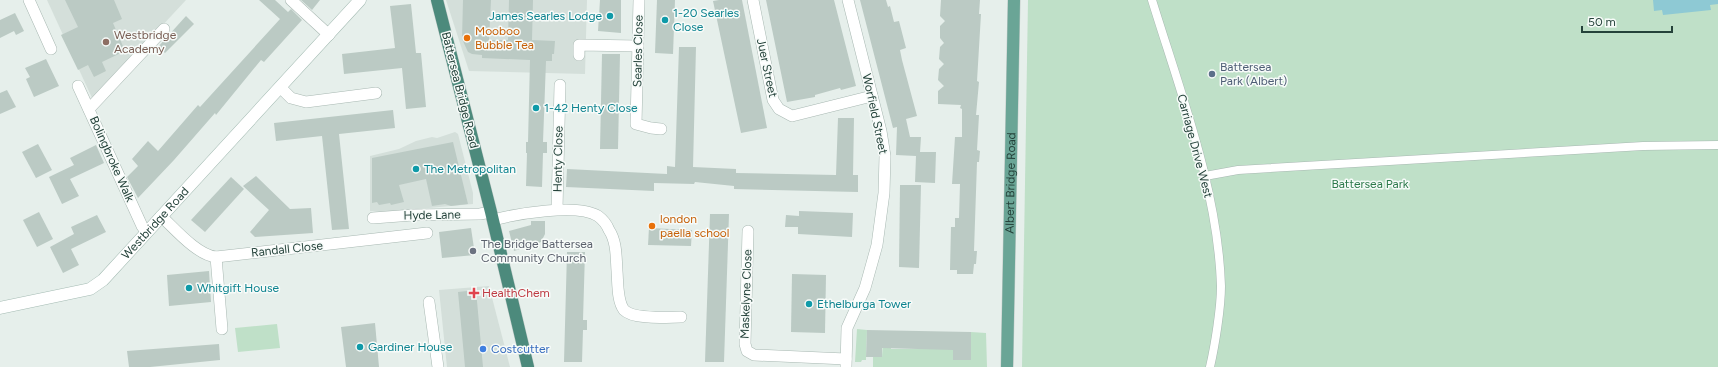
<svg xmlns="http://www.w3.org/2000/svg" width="1718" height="367" viewBox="0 0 1718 367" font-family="Figtree,sans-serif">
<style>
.built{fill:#d4dfda}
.green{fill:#bfe0c8}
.water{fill:#8ec9d4}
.building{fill:#bbcac4}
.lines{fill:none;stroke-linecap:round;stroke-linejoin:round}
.pedestrian-casing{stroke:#a8b8b2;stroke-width:9}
.minor-casing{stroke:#a8b8b2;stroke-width:12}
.secondary-casing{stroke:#a4bbb3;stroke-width:13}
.primary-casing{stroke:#c2cac8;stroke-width:13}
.trunk-casing{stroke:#c2cac8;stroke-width:13}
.pedestrian{stroke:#fff;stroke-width:8}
.minor{stroke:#fff;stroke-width:11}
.secondary{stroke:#fff;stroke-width:12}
.primary{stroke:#6aa596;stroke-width:12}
.trunk{stroke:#4c8a7c;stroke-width:12}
.culture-dot{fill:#0f9aa8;stroke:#f7fbf9;stroke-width:1.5}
.food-dot{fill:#e8710a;stroke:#f7fbf9;stroke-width:1.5}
.education-dot{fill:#8d6e63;stroke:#f7fbf9;stroke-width:1.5}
.service-dot{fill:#5c6f8a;stroke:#f7fbf9;stroke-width:1.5}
.worship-dot{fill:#6b7280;stroke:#f7fbf9;stroke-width:1.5}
.health-dot{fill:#e0444e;stroke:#f7fbf9;stroke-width:1.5}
.shop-dot{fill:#3f7fe0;stroke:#f7fbf9;stroke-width:1.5}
.labels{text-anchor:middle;stroke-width:3;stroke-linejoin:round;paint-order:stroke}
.culture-label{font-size:12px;fill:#0d838f;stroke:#f7fbf9;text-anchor:start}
.food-label{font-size:12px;fill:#c56008;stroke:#f7fbf9;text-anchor:start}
.education-label{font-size:12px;fill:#785e54;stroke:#f7fbf9;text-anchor:start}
.street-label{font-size:12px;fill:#24423a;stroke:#f7fbf9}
.service-label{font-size:12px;fill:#4e5e75;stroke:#f7fbf9;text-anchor:start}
.park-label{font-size:12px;fill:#2d7a4b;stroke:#f7fbf9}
.worship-label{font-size:12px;fill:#5b616d;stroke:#f7fbf9;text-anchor:start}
.health-label{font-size:12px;fill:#be3a42;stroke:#f7fbf9;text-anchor:start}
.shop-label{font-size:12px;fill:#366cbe;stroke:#f7fbf9;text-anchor:start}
</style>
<rect width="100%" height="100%" fill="#e6efeb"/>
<g class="built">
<path d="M47 0H186L93 100Z"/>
<path d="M446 0H587L585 74 469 71Z"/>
<path d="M455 132 458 134 473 193V204L384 212 370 211V156L399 149 416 141 432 137 437 138Z"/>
<path d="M489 286 510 367H447L439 290Z"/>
</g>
<g class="green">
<path d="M1028 0H1718V367H1022Z"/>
<path d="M277 324 280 348 238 352 235 328Z"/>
<path d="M857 329 867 330 866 357V360H862L861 362H855Z"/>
<path d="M971 332 986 333 987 367H873V357H882L883 341H891V349H945L953 342V360H971Z"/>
</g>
<path class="water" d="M1653 0H1718V4L1710 5 1711 10 1663 15 1662 10 1654 11Z"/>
<g class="building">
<path d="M65 0H114L122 19 113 23 125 51 102 62 106 71 94 77 88 65 78 70 61 35 78 27Z"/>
<path d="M259 0H275L288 12 291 9 302 20 264 62 261 60 216 115 215 113 174 160 138 198 127 177 138 166 132 159 148 141 158 151 198 105 200 107 280 19Z"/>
<path d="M301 0H320L312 10Z"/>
<path d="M463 0H491L489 40H508L509 0H533L532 40 555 41 554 54H552V61H546L543 142H547V153H543L542 187 526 186 527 153H526V142H528L530 60 482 58V55L472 54 468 52 462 39Z"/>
<path d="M600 0H621V33L598 31Z"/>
<path d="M657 0H675L673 54 655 53Z"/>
<path d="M719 0H742L767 128 741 133 713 1Z"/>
<path d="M766 0H834L856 86 841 90 840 88 815 95V97L787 102Z"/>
<path d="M860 0H886L888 7 890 6 894 22 899 21 906 48 900 50 902 60 917 116 906 119 910 137H921L920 152H936L935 183 915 182 916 156 896 155 897 127 893 128Z"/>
<path d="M941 0H980L979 14H981L977 81 979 82 976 115H979L977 150 980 151 979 162H977L974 251H977L976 264H974L973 274H957V270H950L951 227H955V218H959L960 184H952L955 137H962V109L960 108 961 105 938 104V91L944 86 938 80 939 69 944 64 939 59 940 47 944 43 940 38V26L945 21 940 16Z"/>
<path d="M411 4 416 53H421L426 107 406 109 402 68 344 74 342 54 395 48 390 6Z"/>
<path d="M15 13 24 31 16 35 14 31 0 38V20Z"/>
<path d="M186 16 194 24 165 53 158 47Z"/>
<path d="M679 47H696L693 167 736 169V173L836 175 838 118H854L853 175H858V192L734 189V186L695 182 694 184 654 183V191L566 187 567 169 667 174V166L675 167Z"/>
<path d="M602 54H620L618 149H600Z"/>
<path d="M46 59 59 86 34 97 26 79 30 77 25 68Z"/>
<path d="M7 90 16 107 0 114V93Z"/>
<path d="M393 110 395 128 339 134 349 229 332 230 322 136 276 141 274 123Z"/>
<path d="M453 142 468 204 451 206 445 204 432 206 426 179 399 185 404 202 391 205 390 203 379 205 377 202 372 203V158Z"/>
<path d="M38 144 52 170 36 178 22 152Z"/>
<path d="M96 145 104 163 70 179 79 196 62 204 49 177 74 165 70 158Z"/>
<path d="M256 176 290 209 311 208 313 233 255 237 250 232 269 210 243 186Z"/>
<path d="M231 177 244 189 205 232 191 220Z"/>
<path d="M900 185H921L919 268 899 267Z"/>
<path d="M799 211 853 213 852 237 798 234V227H785L786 215 799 216Z"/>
<path d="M39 212 53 239 37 247 23 220Z"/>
<path d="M710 214H729L724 362H705Z"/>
<path d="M97 215 106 232 71 249 79 265 63 273 50 247 74 234 71 227Z"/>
<path d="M531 221H545V234L541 242 514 251 509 231 531 225Z"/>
<path d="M471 228 475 255 442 258 439 232Z"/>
<path d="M649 228 692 230 691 246 648 245Z"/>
<path d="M567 252H585L583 320H587V330H583L582 362H564Z"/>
<path d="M209 271 211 302 169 306 167 275Z"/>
<path d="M792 274 826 275 825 333 791 332Z"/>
<path d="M476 290 483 367H465L458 292Z"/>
<path d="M375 323 379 367H346L341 327Z"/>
<path d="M867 330 971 332V360H953V350L882 348V357H866Z"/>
<path d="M219 344 220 360 150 367H129L127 351Z"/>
</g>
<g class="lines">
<defs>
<g id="pedestrian">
<path d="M1152 0C1180 91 1218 190 1221 286 1221 308 1215 345 1210 367"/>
<path d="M1205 176 1238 170 1643 146 1718 145"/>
</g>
<g id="minor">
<path d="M29 0 51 49"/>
<path d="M291 0 329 35"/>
<path d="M639 0 636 124 651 128 661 129"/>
<path d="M753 0 773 100 779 109 792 116 872 96"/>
<path d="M579 55V45L638 46"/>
<path d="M78 86 142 226 146 232"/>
<path d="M281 88 291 98 306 102 376 93"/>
<path d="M89 109 164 29"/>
<path d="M557 209 560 85"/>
<path d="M161 216C175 229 197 255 216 257L427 233"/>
<path d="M373 218 413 215 480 214 491 212"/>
<path d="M493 220C516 214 577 203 598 216 602 219 607 225 609 230 617 242 616 258 617 271 618 283 617 301 624 310 634 320 667 317 681 317"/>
<path d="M748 231 745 344 747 351 754 355 846 359"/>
<path d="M216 257 222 329"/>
<path d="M429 302 438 367"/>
<path d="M846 367 847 328 865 288 877 245 884 193 885 156 881 131 848 0"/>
</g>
<g id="secondary">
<path id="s1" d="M0 308 90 289 103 280 360 0"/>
</g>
<g id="primary">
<path id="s2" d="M1007 367 1014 0"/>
</g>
<path id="trunk" d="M437 0 491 212 528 367"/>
</defs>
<use href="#pedestrian" class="pedestrian-casing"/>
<use href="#minor" class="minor-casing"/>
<use href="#secondary" class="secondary-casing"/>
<use href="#primary" class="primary-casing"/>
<use href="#trunk" class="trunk-casing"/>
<use href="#pedestrian" class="pedestrian"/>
<use href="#minor" class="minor"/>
<use href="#secondary" class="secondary"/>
<use href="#primary" class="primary"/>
<use href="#trunk" class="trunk"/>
</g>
<g class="culture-dot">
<circle cx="610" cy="16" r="4"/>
<circle cx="665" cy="20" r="4"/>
<circle cx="536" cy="108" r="4"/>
<circle cx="416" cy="169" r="4"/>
<circle cx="189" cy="288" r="4"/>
<circle cx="809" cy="304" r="4"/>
<circle cx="360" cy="347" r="4"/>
</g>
<g class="food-dot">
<circle cx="467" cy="38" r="4"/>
<circle cx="652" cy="226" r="4"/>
</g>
<circle class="education-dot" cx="106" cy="42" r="4"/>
<circle class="service-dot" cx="1212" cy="74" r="4"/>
<circle class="worship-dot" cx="473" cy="251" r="4"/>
<path class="health-dot" d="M472 287h4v4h4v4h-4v4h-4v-4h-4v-4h4z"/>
<circle class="shop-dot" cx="483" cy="349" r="4"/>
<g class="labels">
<g class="culture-label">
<text x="673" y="17">1-20 Searles<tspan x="673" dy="14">Close</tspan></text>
<text x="602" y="20" text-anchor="end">James Searles Lodge</text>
<text x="544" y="112">1-42 Henty Close</text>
<text x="424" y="173">The Metropolitan</text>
<text x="197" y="292">Whitgift House</text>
<text x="817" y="308">Ethelburga Tower</text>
<text x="368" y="351">Gardiner House</text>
</g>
<g class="food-label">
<text x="475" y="35">Mooboo<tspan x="475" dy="14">Bubble Tea</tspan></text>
<text x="660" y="223">london<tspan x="660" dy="14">paella school</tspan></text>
</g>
<g class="education-label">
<text x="114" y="39">Westbridge<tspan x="114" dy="14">Academy</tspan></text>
</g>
<g class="street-label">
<text transform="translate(638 51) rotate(-89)" y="4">Searles Close</text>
<text transform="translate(767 68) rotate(78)" y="4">Juer Street</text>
<text transform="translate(460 90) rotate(76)" y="4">Battersea Bridge Road</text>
<text transform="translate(875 114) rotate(78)" y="4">Worfield Street</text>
<text transform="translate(1195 146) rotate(75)" y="4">Carriage Drive West</text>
<text transform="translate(112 159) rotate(66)" y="4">Bolingbroke Walk</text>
<text transform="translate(558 159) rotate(-89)" y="4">Henty Close</text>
<text dy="4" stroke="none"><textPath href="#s2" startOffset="184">Albert Bridge Road</textPath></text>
<text transform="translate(432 215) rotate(-1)" y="4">Hyde Lane</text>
<text dy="4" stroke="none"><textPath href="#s1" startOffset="185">Westbridge Road</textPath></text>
<text transform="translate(287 249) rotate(-6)" y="4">Randall Close</text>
<text transform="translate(746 294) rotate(-88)" y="4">Maskelyne Close</text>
</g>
<g class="service-label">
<text x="1220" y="71">Battersea<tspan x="1220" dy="14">Park (Albert)</tspan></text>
</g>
<g class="park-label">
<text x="1370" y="188">Battersea Park</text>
</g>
<g class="worship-label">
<text x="481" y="248">The Bridge Battersea<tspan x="481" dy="14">Community Church</tspan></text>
</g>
<g class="health-label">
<text x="482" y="297">HealthChem</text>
</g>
<g class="shop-label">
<text x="491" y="353">Costcutter</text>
</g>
</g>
<path d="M1582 26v6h90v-6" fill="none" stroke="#24423a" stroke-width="2"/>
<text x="1588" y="26" font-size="12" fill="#24423a" stroke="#f7fbf9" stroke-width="3" paint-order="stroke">50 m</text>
</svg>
